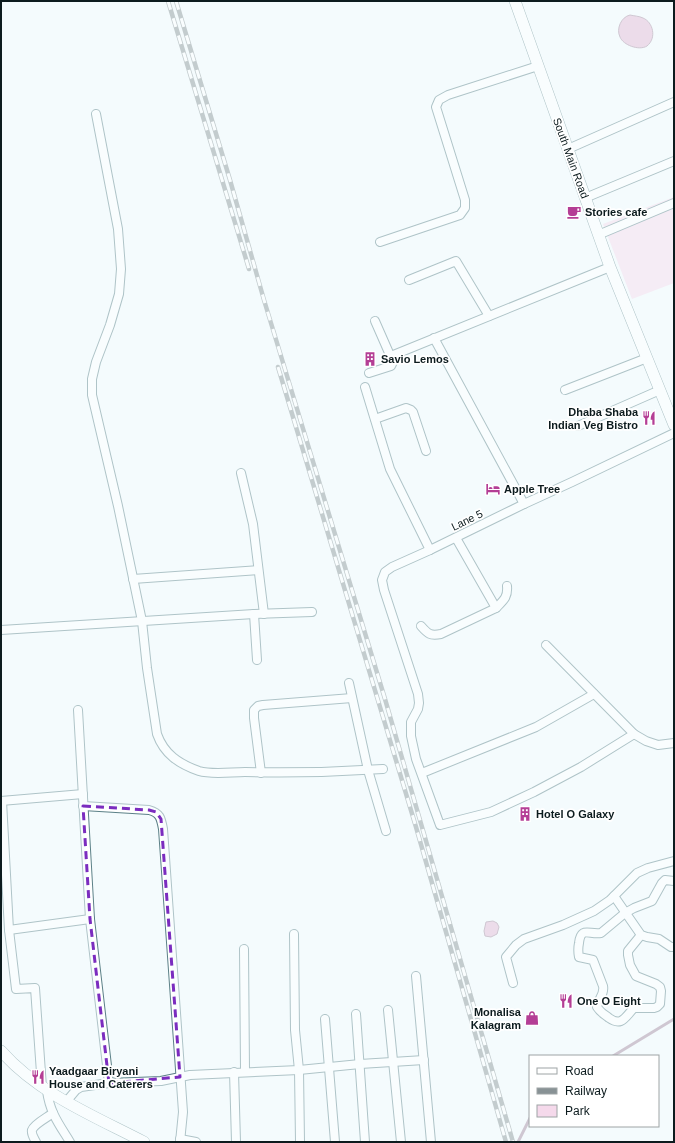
<svg xmlns="http://www.w3.org/2000/svg" width="675" height="1143" viewBox="0 0 675 1143" font-family="Arial,sans-serif">
<style>
.green{fill:#f5d9eb}
.water{fill:#e2b7d3;stroke:#a2889d}
.lines{fill:none;stroke-linecap:round;stroke-linejoin:round}
.stream{stroke:#a2889d;stroke-width:3}
.minor-casing{stroke:#5b8087;stroke-width:10}
.secondary-casing{stroke:#5b8087;stroke-width:12}
.minor{stroke:#fff;stroke-width:8}
.secondary{stroke:#fff;stroke-width:11}
.rail-casing{stroke:#889295;stroke-width:4.5}
.rail{stroke:#fff;stroke-width:3;stroke-dasharray:9;stroke-linecap:butt}
.marked{fill:none;stroke:#7b2cbf;stroke-width:3;stroke-dasharray:8 5;stroke-linejoin:round}
.labels{text-anchor:middle;stroke-width:3.5;stroke-linejoin:round;paint-order:stroke}
.street-label{font-size:11px;fill:#0c1b1e;stroke:#fff}
.poi-label{font-size:11px;font-weight:bold;fill:#0c1b1e;stroke:#fff;text-anchor:start}
</style>
<rect width="100%" height="100%" fill="#f4fbfd"/>
<path class="green" d="M674 197V283L632 299 603 224Z"/>
<g class="water">
<path d="M630 15C634 16 639 16 643 18 653 22 657 38 647 46 639 51 623 45 620 37 616 29 621 17 630 15Z"/>
<path d="M493 921 497 923 499 927 497 934 491 937 485 936 484 931 486 922Z"/>
</g>
<g class="lines">
<g class="stream">
<path d="M613 1056 674 1019"/>
<path d="M518 1142 530 1118"/>
</g>
<defs>
<g id="minor">
<path d="M96 114 118 229 121 269 119 294 110 325 96 362 92 379V395L118 506 142 621 147 668 157 734C164 754 179 764 199 771 212 775 231 772 245 772 291 773 337 772 383 769"/>
<path d="M568 149 674 102"/>
<path d="M585 198 674 161"/>
<path d="M598 235 674 203"/>
<path d="M380 242 460 215 465 208V200L436 107 439 100 448 95 538 66"/>
<path d="M409 280 456 261 489 316"/>
<path d="M434 338 524 504"/>
<path d="M391 356 610 267"/>
<path d="M369 373 391 366 393 362 375 321"/>
<path d="M365 387 390 469 430 550"/>
<path d="M565 390 647 358"/>
<path d="M375 419 406 408 411 410 413 412 426 451"/>
<path d="M578 426 660 390"/>
<path d="M241 473 253 524 264 614"/>
<path d="M456 538 496 608C504 600 508 597 507 586"/>
<path d="M133 579 258 570"/>
<path d="M254 614 257 660"/>
<path d="M421 626C428 634 430 636 441 634L496 608"/>
<path d="M1 630 254 614 312 612"/>
<path d="M546 645 634 734 646 741 658 745 674 743"/>
<path d="M349 683 368 770 386 831"/>
<path d="M78 710 90 919 109 1083"/>
<path d="M634 734 581 767 534 792 491 812 440 825 416 759 411 736V722L418 709 419 703 418 694 384 590 382 580 385 572 392 567 430 550 524 504 572 482 674 433"/>
<path d="M261 773 254 718V710L258 706 263 705 352 698"/>
<path d="M422 773 536 727 594 694"/>
<path d="M1 801 83 794"/>
<path d="M2 801 9 930 16 989 35 988 42 1087"/>
<path d="M83 806 149 810C160 813 161 818 163 829L183 1112 180 1142"/>
<path d="M614 896 641 935 647 937 659 939 671 947H674"/>
<path d="M9 930 90 919"/>
<path d="M294 934 295 1030 299 1070 300 1142"/>
<path d="M641 935 628 951V955L630 965 636 976 656 984 660 987 661 991 660 1004 657 1007 654 1008H634C625 1017 622 1027 609 1018 604 1014 600 1012 597 1007 598 999 605 994 603 986L593 960 579 957C578 952 578 948 579 943 581 926 589 935 601 933L625 913 634 908 652 901 662 883 665 880 674 881"/>
<path d="M244 949 245 1071"/>
<path d="M416 976 431 1142"/>
<path d="M513 983 506 957 516 945 524 939 563 925 594 911 610 900 637 873 648 868 674 861"/>
<path d="M388 1010 401 1142"/>
<path d="M356 1014 365 1142"/>
<path d="M325 1019 335 1142"/>
<path d="M234 1072 236 1142"/>
<path d="M47 1091C50 1113 59 1124 70 1142"/>
<path d="M66 1102 76 1090 81 1087 109 1083 161 1081 190 1075 299 1070 360 1064 424 1060"/>
<path d="M180 1139 196 1142"/>
<path d="M36 1142C34 1138 31 1134 32 1130 34 1124 48 1117 53 1113"/>
</g>
<g id="secondary">
<path d="M515 1 610 267 674 425"/>
<path d="M1 1051C39 1094 94 1116 144 1142"/>
</g>
</defs>
<use href="#minor" class="minor-casing"/>
<use href="#secondary" class="secondary-casing"/>
<use href="#minor" class="minor"/>
<use href="#secondary" class="secondary"/>
<defs>
<g id="rail">
<path d="M168 1 249 269"/>
<path d="M176 1 230 180 264 300 385 699 513 1142"/>
<path d="M278 367 416 827 506 1142"/>
</g>
</defs>
<use href="#rail" class="rail-casing"/>
<use href="#rail" class="rail"/>
</g>
<path d="M0 0H675V1143H0ZM83 806 149 810 156 812 161 819 180 1077 109 1083 90 919Z" fill="#f4fbfd" fill-opacity=".55" fill-rule="evenodd"/>
<path class="marked" d="M83 806 149 810 156 812 161 819 180 1077 109 1083 90 919Z"/>
<defs>
<symbol id="cafe-bare" viewBox="-9 -9 18 18"><path d="M-5.5-4.5H6V0H3Q3 3.5 0 3.5H-2.5Q-5.5 3.5-5.5 0ZM3-3.2v2h1.7v-2ZM-6 4.5H4V6H-6Z" fill="#b43e95" stroke="#fff" stroke-width="2.5" paint-order="stroke"/></symbol>
<symbol id="building-bare" viewBox="-9 -9 18 18"><path d="M-4-6H4V6H1V3H-1V6H-4ZM-2.5-4.3h1.7v1.8h-1.7ZM.8-4.3h1.7v1.8H.8ZM-2.5-1h1.7V.8h-1.7ZM.8-1h1.7V.8H.8Z" fill="#b43e95" stroke="#fff" stroke-width="2.5" paint-order="stroke"/></symbol>
<symbol id="restaurant-bare" viewBox="-9 -9 18 18"><path d="M-5-6h1v4h1v-4h1v4h1v-4h1v5L-1.5 .5V6h-2V.5L-5-1ZM5-6V6H3V1.5H1.5Q1.5-4 5-6Z" fill="#b43e95" stroke="#fff" stroke-width="2.5" paint-order="stroke"/></symbol>
<symbol id="hotel-bare" viewBox="-9 -9 18 18"><path d="M-6-4.5h1.5V1H6V5H4.5V3h-9V5H-6ZM-4 0a1.8 1.8 0 1 1 3.6 0ZM.5 0V-2.5h3Q6-2.5 6 0Z" fill="#b43e95" stroke="#fff" stroke-width="2.5" paint-order="stroke"/></symbol>
<symbol id="shop-bare" viewBox="-9 -9 18 18"><path d="M-5-2.5h2.3a2.7 3.5 0 0 1 5.4 0H5L5.5 6h-11ZM-1.5-2.5h3a1.5 2.3 0 0 0-3 0Z" fill="#b43e95" stroke="#fff" stroke-width="2.5" paint-order="stroke"/></symbol>
</defs>
<g fill-rule="evenodd">
<use href="#cafe-bare" x="564" y="202" width="20" height="20"/>
<use href="#building-bare" x="360" y="349" width="20" height="20"/>
<use href="#restaurant-bare" x="639" y="408" width="20" height="20"/>
<use href="#hotel-bare" x="483" y="479" width="20" height="20"/>
<use href="#building-bare" x="515" y="804" width="20" height="20"/>
<use href="#restaurant-bare" x="556" y="991" width="20" height="20"/>
<use href="#shop-bare" x="522" y="1008" width="20" height="20"/>
<use href="#restaurant-bare" x="28" y="1067" width="20" height="20"/>
</g>
<g class="labels">
<g class="street-label">
<text transform="translate(571 158) rotate(70)" y="4">South Main Road</text>
<text transform="translate(467 520) rotate(-26)" y="4">Lane 5</text>
</g>
<g class="poi-label">
<text x="585" y="216">Stories cafe</text>
<text x="381" y="363">Savio Lemos</text>
<text x="638" y="416" text-anchor="end">Dhaba Shaba<tspan x="638" dy="13">Indian Veg Bistro</tspan></text>
<text x="504" y="493">Apple Tree</text>
<text x="536" y="818">Hotel O Galaxy</text>
<text x="577" y="1005">One O Eight</text>
<text x="521" y="1016" text-anchor="end">Monalisa<tspan x="521" dy="13">Kalagram</tspan></text>
<text x="49" y="1075">Yaadgaar Biryani<tspan x="49" dy="13">House and Caterers</tspan></text>
</g>
</g>
<rect width="675" height="1143" fill="none" stroke="#0c1b1e" stroke-width="4"/>
<rect x="529" y="1055" width="130" height="72" fill="#ffffff" stroke="#9ea4a5"/>
<rect x="537" y="1068" width="20" height="6" fill="#ffffff" stroke="#9ea4a5"/>
<text x="565" y="1075" font-size="12" fill="#0c1b1e">Road</text>
<rect x="537" y="1088" width="20" height="6" fill="#889295" stroke="#9ea4a5"/>
<text x="565" y="1095" font-size="12" fill="#0c1b1e">Railway</text>
<rect x="537" y="1105" width="20" height="12" fill="#f5d9eb" stroke="#9ea4a5"/>
<text x="565" y="1115" font-size="12" fill="#0c1b1e">Park</text>
</svg>
